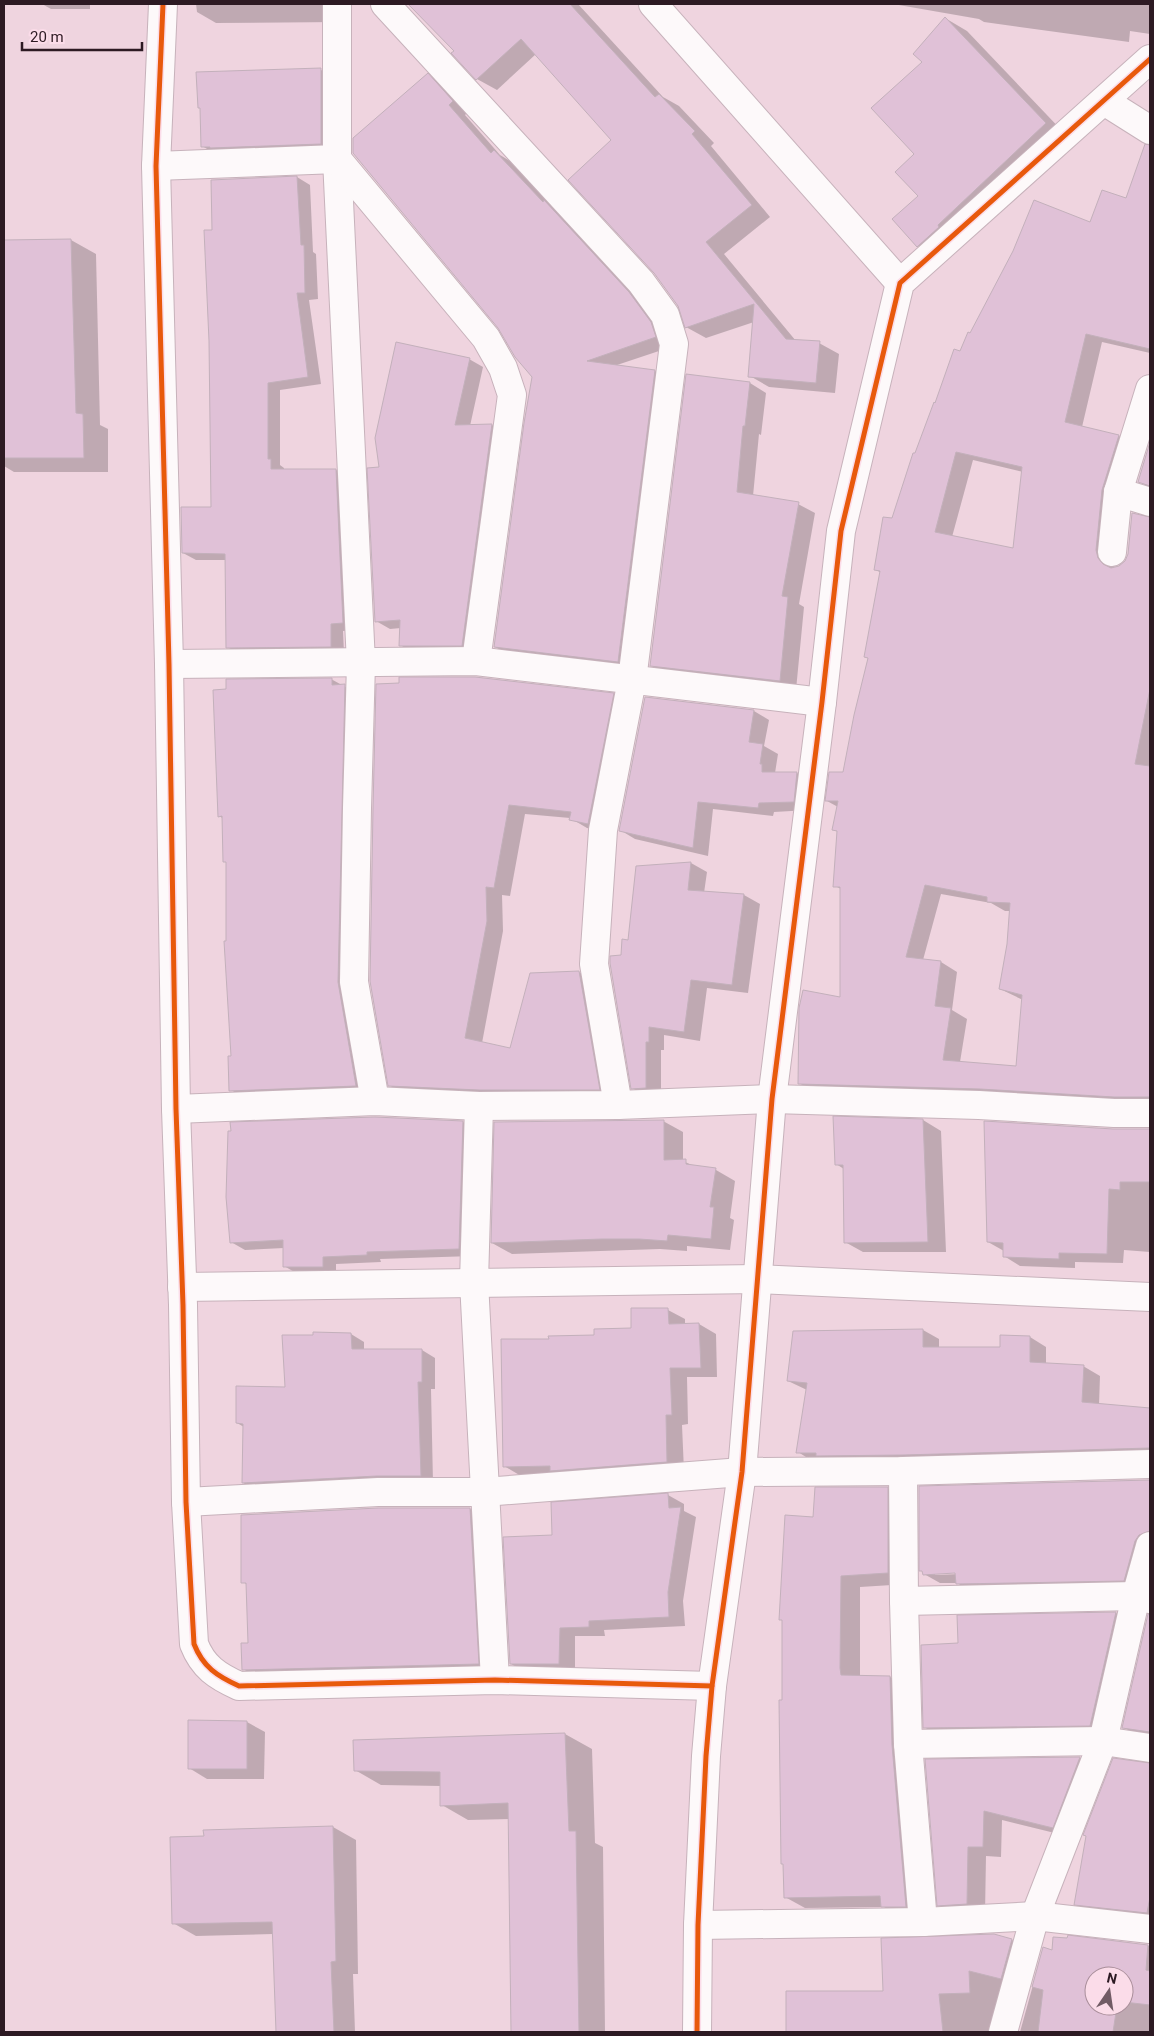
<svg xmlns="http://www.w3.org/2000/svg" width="1154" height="2036" viewBox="0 0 1154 2036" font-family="Roboto,sans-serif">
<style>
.shadow{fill:#0003;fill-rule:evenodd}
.building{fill:#e0c1d7;stroke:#c3b0bb;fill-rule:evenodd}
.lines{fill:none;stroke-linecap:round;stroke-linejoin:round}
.street-casing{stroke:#c7b2bb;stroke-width:30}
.street{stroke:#fdf9fa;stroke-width:28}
.cycleway-casing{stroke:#fbdce9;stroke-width:8}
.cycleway{stroke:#e8590c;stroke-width:5}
</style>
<rect width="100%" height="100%" fill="#efd4df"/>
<g class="shadow">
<path d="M42 4H90V9H51Z"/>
<path d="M196 4H346L341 22 216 23 197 12Z"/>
<path d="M410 4H578L663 97 679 106 714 143 711 146 770 217 724 254 796 341 819 343 839 354 835 393 769 387 750 376 754 322 706 338 686 327 613 140 536 54 497 90 477 79 453 53 455 51Z"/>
<path d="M893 4H1150V34L1130 31 1129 42 984 22 979 19Z"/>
<path d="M945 18 967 31 1067 136 940 258 918 246 920 196 916 154 924 62Z"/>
<path d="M321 70 332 76V150L214 153 202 146V109L198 73Z"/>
<path d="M428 75 444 84 469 111 465 115 500 155 510 161 645 303 671 347 614 366 655 371 671 380 635 671 511 656 495 647 534 377Z"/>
<path d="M1135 175 1150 180V353L1102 342 1082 427 1119 436 1135 446 1113 560 1114 568 1119 567 1125 562 1129 554 1133 514 1150 518V1106L816 1093 799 1083 841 998V889L835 886 838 832 834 829 838 807 827 801 844 773 869 658 881 573 875 569 916 455 936 405 970 334 1090 224 1127 199ZM973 460 1023 472 1014 549 952 537ZM941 894 991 903 1005 911H1011L1009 944 1000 989 1023 1000 1017 1067 960 1062 967 1019 952 1010 957 972 941 962 923 960Z"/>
<path d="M297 177 310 185 313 252 316 254 318 299 309 300 321 384 280 390V465L284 468V470H336L349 477 356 630 343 631 344 653 240 654 227 647 226 560H196L183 553 212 509 213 232Z"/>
<path d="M71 240 96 254 100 425 108 429V472H14L4 466V242Z"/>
<path d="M469 359 483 367 470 426 492 425 506 433 476 653H414L400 645 401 628 390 629 376 621 380 468Z"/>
<path d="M687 375 750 383 766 393 761 435 759 434 753 496 798 504 815 513 799 604 804 607 796 690 667 675 651 665Z"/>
<path d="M1150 445V488L1139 481Z"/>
<path d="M331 679 360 695 354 991 371 1094 246 1099 231 1090 232 1057 227 942V863L224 861V819L219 816Z"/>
<path d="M377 685 613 694 629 704 605 832 587 828 570 818 525 814 510 896 502 895 503 931 482 1043 511 1049 579 972 595 981 615 1098 406 1095 389 1085Z"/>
<path d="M754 711 769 720 764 746 778 754 775 773H797L812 782 809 810 774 812 773 816 713 809 708 856 635 839 620 830Z"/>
<path d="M691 863 707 872 704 893 744 895 760 904 748 993 707 988 700 1041 664 1035V1050H661V1097H648L632 1088 622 956 629 941 637 867Z"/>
<path d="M834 1118 923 1120 941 1131 946 1252H863L845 1242 844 1169 836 1164Z"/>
<path d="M663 1121 683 1132V1161L696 1167 716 1170 735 1181 730 1218 734 1220 730 1250 687 1246V1251L660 1249 512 1254 492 1243Z"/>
<path d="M463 1122 476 1130 473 1256 380 1259 381 1262 336 1264V1275L298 1274 284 1266V1248L245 1250 231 1242 232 1133Z"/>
<path d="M1113 1130H1150V1252L1124 1250 1123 1263 1075 1262V1268L1020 1266 1004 1256V1251L988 1242Z"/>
<path d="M668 1310 685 1319V1325L699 1324 716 1334 717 1377H687L688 1424 682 1425 684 1471 521 1476 504 1466 550 1340 596 1337 632 1330Z"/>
<path d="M923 1330 939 1339V1348H1001L1030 1337 1046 1347V1364L1083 1366 1100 1376 1099 1405 1150 1409V1458L814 1462 798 1452 807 1390 788 1381Z"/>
<path d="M351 1334 364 1342V1350H422L435 1358V1389H431L433 1483 256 1490 243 1483 244 1427 237 1423 286 1388Z"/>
<path d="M1150 1481V1554L1140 1589 973 1593 957 1583H940L924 1574 920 1487ZM961 1572V1574L935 1575V1573Z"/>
<path d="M887 1488 907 1500 908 1584 860 1587V1677H890L910 1688 926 1918H902L884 1907 805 1908 785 1897V1865L782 1863 783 1621 780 1619 814 1519Z"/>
<path d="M668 1495 684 1504V1511L696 1517 683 1601 685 1626 604 1630 605 1636H575V1672L527 1673 511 1664 553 1536 552 1504Z"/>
<path d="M470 1509 489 1520 497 1675 262 1680 243 1669 249 1644 248 1585 243 1582Z"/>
<path d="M1116 1613 1133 1623 1107 1734 941 1737 924 1727 959 1644 958 1617Z"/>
<path d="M1149 1615H1150V1738L1140 1737 1123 1727Z"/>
<path d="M247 1722 265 1732 264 1779H207L189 1768Z"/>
<path d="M565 1734 592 1749 595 1843 603 1847 605 2032H512L510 1819 468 1820 442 1805 441 1786 381 1785 355 1770 354 1741Z"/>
<path d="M1080 1758 1097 1768 1071 1837 1002 1820 1001 1857 986 1856 985 1914 957 1915 938 1905 926 1761Z"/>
<path d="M1150 1764V1920L1091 1913 1075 1904 1148 1765Z"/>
<path d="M333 1827 356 1840 358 1974H353L355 2032H278L273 1934 196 1936 173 1923Z"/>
<path d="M994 1935 1012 1940 1028 1949 1006 2032H787V1992H884Z"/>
<path d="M1069 1937 1150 1946V2032H1020L1043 1949 1053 1951 1068 1939ZM1094 1976H1124V2006H1094Z"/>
</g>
<g class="building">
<path d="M408 4H570L655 97 659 94 695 131 692 134 752 205 706 242 786 339 820 341 816 383 748 377 754 304 685 328 678 306 654 273 568 180 611 140 521 39 476 80 451 53 454 51Z"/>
<path d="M945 17 1046 123 938 225 939 227 917 247 892 219 918 196 895 172 914 154 871 108 922 62 913 54Z"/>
<path d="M321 68V144L210 148V147H201L200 108H198L196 72Z"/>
<path d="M428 73 453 101 449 105 491 153 494 150 543 202 544 200 629 292 651 322 656 337 587 361 655 370 618 662 494 647 524 423 532 377 515 357 498 328 353 153V138Z"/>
<path d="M1145 144 1150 145V349L1086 334 1065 422 1119 435 1102 490 1096 550 1098 558 1103 564 1111 568 1119 566 1125 561 1128 554 1132 513 1150 517V689L1135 764 1150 766V1097H1114L980 1089 798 1084 799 1008 803 990 840 997V887H833L837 831 832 830 838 801H825L829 772H843L854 715 868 658 864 657 880 571 874 570 883 517 892 518 913 453H915L934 402 935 403 954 349 960 351 968 332 970 333 1013 251 1034 200 1090 222 1102 190 1126 198ZM956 452 1022 467 1013 548 935 532ZM925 885 987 897V902L1010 903 1007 944 999 989 1022 995 1016 1066 943 1060 951 1008 935 1006 941 961 906 957Z"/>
<path d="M297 176 301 245H304L305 293H297L308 377 268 383V459H271V469H336L343 623 331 624V647L226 648 225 554 182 553 181 507H211L209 341 204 230H212L211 180Z"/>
<path d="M71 239 76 413 83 414 84 458H4V240Z"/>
<path d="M396 342 470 358 455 425 492 424 462 646H399L400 620 375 622 367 468 379 467 375 438Z"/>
<path d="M686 374 750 382 745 426H743L737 492 799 502 782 596 788 597 780 681 650 666Z"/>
<path d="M1150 442V486L1138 482Z"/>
<path d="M399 677H475L614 693 588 824 569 820 571 812 509 805 494 888 486 887 487 921 465 1038 510 1048 530 973 579 971 600 1090H479L388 1086 370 981 373 808 376 684 399 683Z"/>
<path d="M332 678V685L345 684 338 982 356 1086 229 1091 228 1056H231L224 941H226V862H223L222 816 218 817 213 690 226 689V679Z"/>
<path d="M645 697 754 710 749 742 763 744 760 764H762V772H797L794 802 759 803 758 808 698 802 693 848 619 831Z"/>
<path d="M691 862 688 890 744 894 732 985 691 980 684 1032 649 1027V1042H646V1088L631 1089 610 963V956L621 955 622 939 628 940 636 866Z"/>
<path d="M833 1116 923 1119 928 1242 844 1243 843 1165H835Z"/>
<path d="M375 1117 463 1121 459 1249 367 1252V1255L323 1257V1267H283V1240L230 1243 226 1197 228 1131H231L230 1122Z"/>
<path d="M664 1120V1160L686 1159V1164L716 1168 710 1207H714L711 1239 668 1235 667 1241 639 1239H602L491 1243 494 1122Z"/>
<path d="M984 1121 1113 1129H1150V1182H1120V1190L1109 1189 1107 1254 1059 1253V1259L1003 1257V1243L987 1242Z"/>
<path d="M631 1308H668L669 1324 699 1323 701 1368H670L672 1415H666L667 1462 550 1471V1466L503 1467 501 1339H549L548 1336 594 1335V1329L631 1328Z"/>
<path d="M923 1329V1347H1000V1335L1030 1336V1362L1084 1365 1082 1402 1150 1408V1448L903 1455 816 1456V1453H796L807 1383 787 1381 793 1331Z"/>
<path d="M313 1332 351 1333 352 1349H422V1382H418L421 1476H377L242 1483 243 1424 236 1423V1386L285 1387 282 1335H313Z"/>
<path d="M1150 1480V1531L1139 1535 1135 1541 1124 1581 956 1584 955 1573 923 1575 922 1571H919V1486Z"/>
<path d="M815 1487H888V1573L841 1576 840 1668 841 1675 890 1676 892 1745 906 1907H881L880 1896 784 1898 783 1864H781L779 1700H782V1620H779L785 1515 813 1517Z"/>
<path d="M668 1493 669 1508 681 1507 668 1592 669 1617 589 1621V1627L560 1628 559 1664H510L503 1537 552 1535 551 1502Z"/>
<path d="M378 1508H470L479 1664 242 1670 241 1643H248L246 1583H241V1515Z"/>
<path d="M1116 1612 1090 1726 923 1728 921 1645 958 1643 957 1615Z"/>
<path d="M1148 1614H1150V1732L1122 1728Z"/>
<path d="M188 1720 247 1721V1769H188Z"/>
<path d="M565 1733 569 1831H576L579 2032H511L508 1803 440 1806V1772L354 1771 353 1740Z"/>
<path d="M1080 1757 1053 1828 984 1811 983 1847H968L967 1904 937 1906 925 1759Z"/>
<path d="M1113 1758 1150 1763V1897L1147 1913 1074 1905 1086 1836 1083 1835Z"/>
<path d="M333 1826 336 1961 331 1962 334 2032H276L272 1922 172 1924 170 1837 204 1836 203 1830Z"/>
<path d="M994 1934 1012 1939 1001 1979 969 1971 970 1993 939 1994 943 2032H786V1991H883L881 1938Z"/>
<path d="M1068 1935 1148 1945 1146 1970 1150 1971V2005L1124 2002V1976H1094V2006H1117L1113 2032H1038L1043 1990 1032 1987 1043 1947 1052 1950 1053 1937 1067 1938Z"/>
</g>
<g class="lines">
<defs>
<g id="street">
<path d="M163 4 156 166 169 664 176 1109 183 1305 186 1502 194 1644C203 1667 217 1676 239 1686L495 1680 712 1686"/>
<path d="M337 4V159L361 663 357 808 354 982 375 1101"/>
<path d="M385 4 641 282 665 315 674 344 632 680 603 830 594 964 618 1105"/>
<path d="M653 4 900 283"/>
<path d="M1104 101 1150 130"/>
<path d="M156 166 337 159 486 338 503 368 512 395 476 661"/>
<path d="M1118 492 1150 502"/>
<path d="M1112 552 1118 492 1150 389"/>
<path d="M169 664 476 661 822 702"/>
<path d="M479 1106 474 1282 495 1680"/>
<path d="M176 1109 375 1101 479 1106 618 1105 772 1099 979 1105 1114 1113H1150"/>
<path d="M182 1287 757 1279 1150 1297"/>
<path d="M903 1471 904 1601 908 1744 923 1922"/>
<path d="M186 1502 378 1492H484L742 1472 903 1471 1150 1464"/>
<path d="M904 1601 1136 1596 1150 1599"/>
<path d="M908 1744 1103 1741 1150 1748"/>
<path d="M698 1925 923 1922 1035 1916 1150 1929"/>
<path d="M697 2032 698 1925 706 1756 712 1686 742 1472 772 1099 822 702 841 531 900 283 1150 59"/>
<path d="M1003 2032 1035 1916 1103 1741 1136 1596 1150 1546"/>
</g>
</defs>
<use href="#street" class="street-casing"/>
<use href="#street" class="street"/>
<defs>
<g id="cycleway">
<path d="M163 4 156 166 169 664 176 1109 183 1305 186 1502 194 1644C203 1667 217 1676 239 1686L495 1680 712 1686"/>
<path d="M697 2032 698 1925 706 1756 712 1686 742 1472 772 1099 822 702 841 531 900 283 1150 59"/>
</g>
</defs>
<use href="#cycleway" class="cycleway-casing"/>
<use href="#cycleway" class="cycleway"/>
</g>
<rect width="1154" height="2036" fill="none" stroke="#2d1a23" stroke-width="10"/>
<g transform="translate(1109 1991) rotate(13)"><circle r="24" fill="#fbdce9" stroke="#a98e9a"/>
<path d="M0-4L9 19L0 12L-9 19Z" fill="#715b65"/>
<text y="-8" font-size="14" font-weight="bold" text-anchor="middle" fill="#2d1a23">N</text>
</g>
<path d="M22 42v8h120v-8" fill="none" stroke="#2d1a23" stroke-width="2.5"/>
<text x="30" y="42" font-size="15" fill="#2d1a23" stroke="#fbdce9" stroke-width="4" paint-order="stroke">20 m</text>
</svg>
